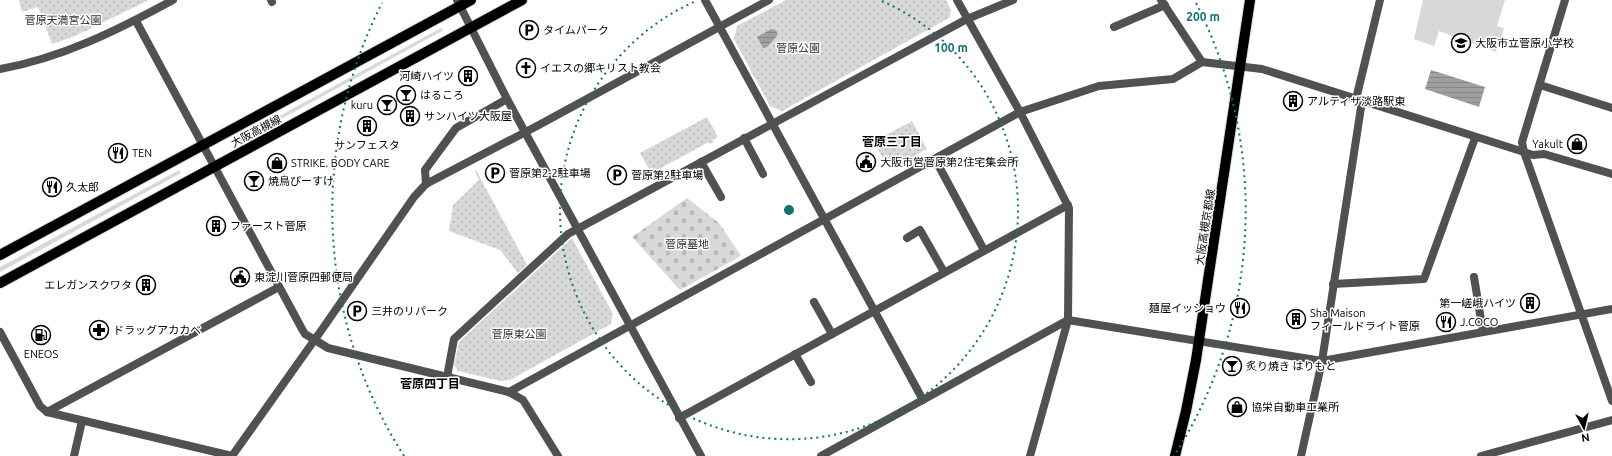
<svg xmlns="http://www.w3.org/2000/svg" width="1612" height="456" viewBox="0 0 1612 456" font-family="Ubuntu,'Noto Sans JP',sans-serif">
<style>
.green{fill:#d8d8d8}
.cemetery{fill:url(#cemetery-stones)}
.park{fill:url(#park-dots)}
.water{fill:url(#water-rules)}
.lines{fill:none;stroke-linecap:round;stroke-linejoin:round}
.primary-casing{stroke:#dbdbdb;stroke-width:12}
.minor{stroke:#515151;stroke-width:8}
.tertiary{stroke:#515151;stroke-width:8}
.primary{stroke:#000;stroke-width:10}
.ring{fill:none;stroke:#0f766e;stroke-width:2;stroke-dasharray:2 4}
.labels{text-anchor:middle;stroke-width:3;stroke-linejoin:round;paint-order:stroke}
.park-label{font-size:11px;fill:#2f2f2f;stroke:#fff}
.poi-label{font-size:11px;fill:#000;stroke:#fff;text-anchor:start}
.street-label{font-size:11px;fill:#000;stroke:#fff}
.neighbourhood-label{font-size:12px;font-weight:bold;fill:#000;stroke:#fff}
.centre{fill:#0f766e;stroke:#fff;stroke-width:2}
.ring-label{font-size:12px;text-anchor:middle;font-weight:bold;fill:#0f766e;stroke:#fff;stroke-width:3;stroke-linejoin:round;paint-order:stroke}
</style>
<defs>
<pattern id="cemetery-stones" width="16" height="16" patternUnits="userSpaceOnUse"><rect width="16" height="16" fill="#d8d8d8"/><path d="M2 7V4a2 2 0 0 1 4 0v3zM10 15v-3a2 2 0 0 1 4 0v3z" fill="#b8b8b8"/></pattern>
<pattern id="park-dots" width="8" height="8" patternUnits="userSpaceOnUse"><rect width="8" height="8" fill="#d8d8d8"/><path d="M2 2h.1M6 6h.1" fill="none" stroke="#b8b8b8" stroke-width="1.8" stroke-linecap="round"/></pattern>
<pattern id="water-rules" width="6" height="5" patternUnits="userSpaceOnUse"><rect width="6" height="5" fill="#9f9f9f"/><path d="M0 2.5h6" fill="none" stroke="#878787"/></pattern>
</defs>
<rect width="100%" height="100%" fill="#fff"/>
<g class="green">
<path d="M1423 0H1505L1497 26 1504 28 1496 52 1439 31 1434 46 1414 39Z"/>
<path d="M441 28 443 29 442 31 237 143 235 140Z"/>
<path d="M179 170 181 173 0 272V267Z"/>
</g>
<path class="cemetery" d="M687 198 719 223 741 256 680 290 632 237Z"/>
<g class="park">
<path d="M19 0H149L75 36 52 44 38 7 22 12Z"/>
<path d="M786 0H946L951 10 949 18 782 111 770 106 734 39 737 26Z"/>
<path d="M707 117 718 137 712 140 714 142 710 144 709 142 661 168 662 170 658 172 656 170 651 173 640 153Z"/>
<path d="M912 121 927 149 896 166 892 159 885 162 878 150 886 145 882 137Z"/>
<path d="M476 170 527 265 518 273 500 250 449 231 453 205 479 180 475 171Z"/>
<path d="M572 238 613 314 611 324 510 380 500 381 458 371 454 365 459 342Z"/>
</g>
<g class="water">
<path d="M771 29 777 31V36L767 47 763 48 757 37Z"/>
<path d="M1431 70 1485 87 1479 107 1425 89Z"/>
</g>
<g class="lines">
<defs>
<g id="primary">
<path d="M0 255 471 0"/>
<path d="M0 283 522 0"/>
<path d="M1175 456 1186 411 1196 360 1250 0"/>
</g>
</defs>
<use href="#primary" class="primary-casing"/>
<g class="minor">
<path d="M271 0 272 2"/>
<path d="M705 0 923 400"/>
<path d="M1161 0 1202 62 1262 69 1524 152"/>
<path d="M1565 0 1522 142 1524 152 1533 155 1544 154 1612 174"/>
<path d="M1114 27 1165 5"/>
<path d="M1540 85 1612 108"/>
<path d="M1356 99 1380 0"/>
<path d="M1020 112 1099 86 1173 79 1202 62"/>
<path d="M744 138 763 174"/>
<path d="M935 159 984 250"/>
<path d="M701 162 721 197"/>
<path d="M426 184 425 170 456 128 507 99"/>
<path d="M907 238 920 230 944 272"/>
<path d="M1474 277 1483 332"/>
<path d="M1333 284 1424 279 1475 138"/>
<path d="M814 302 832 334"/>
<path d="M315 340 328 348 509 392 523 400 558 456"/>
<path d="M795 354 811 382"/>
<path d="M1322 361 1612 309"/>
<path d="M447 377 454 339 568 234 967 19 1013 0"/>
<path d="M679 418 1068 205"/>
<path d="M74 456 82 421"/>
<path d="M1301 456 1322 361 1362 101"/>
<path d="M1481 456 1612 420"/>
</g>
<g class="tertiary">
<path d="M457 0 507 99 701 456"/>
<path d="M957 0 1020 112 1069 208 1068 320 1030 456"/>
<path d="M136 21 302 329 305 334 315 340"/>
<path d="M0 69C62 58 118 30 173 0"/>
<path d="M1524 152 1612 401"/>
<path d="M0 332 40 406 47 412 232 456"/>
<path d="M509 392 1020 112"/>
<path d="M47 412 279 287"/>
<path d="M232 456 323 328 414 197 426 184 537 126 769 0"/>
<path d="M821 456 1068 320 1322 361"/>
</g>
<use href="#primary" class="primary"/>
</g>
<g class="ring">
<path d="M882 1A229 229 0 1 1 696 1"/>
<path d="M404 456A457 457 0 0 1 382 3M1196 3A457 457 0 0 1 1174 456"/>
</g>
<defs>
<symbol id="parking-ring" viewBox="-11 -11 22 22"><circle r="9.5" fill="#fff" stroke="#000" stroke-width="1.5"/><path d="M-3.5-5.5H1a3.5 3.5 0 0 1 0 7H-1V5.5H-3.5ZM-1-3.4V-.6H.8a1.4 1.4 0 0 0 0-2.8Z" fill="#000"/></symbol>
<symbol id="school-ring" viewBox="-11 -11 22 22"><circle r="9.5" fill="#fff" stroke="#000" stroke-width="1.5"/><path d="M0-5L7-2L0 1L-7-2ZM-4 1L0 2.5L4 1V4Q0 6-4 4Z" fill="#000"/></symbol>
<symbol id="church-ring" viewBox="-11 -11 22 22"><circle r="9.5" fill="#fff" stroke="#000" stroke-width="1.5"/><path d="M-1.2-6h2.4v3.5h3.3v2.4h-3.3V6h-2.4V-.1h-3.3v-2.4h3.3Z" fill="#000"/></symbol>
<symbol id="building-ring" viewBox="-11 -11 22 22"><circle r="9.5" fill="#fff" stroke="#000" stroke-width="1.5"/><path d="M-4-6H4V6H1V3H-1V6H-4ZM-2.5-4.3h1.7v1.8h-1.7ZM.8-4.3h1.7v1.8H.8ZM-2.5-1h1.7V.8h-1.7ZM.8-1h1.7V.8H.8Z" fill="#000"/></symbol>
<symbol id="bar-ring" viewBox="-11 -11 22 22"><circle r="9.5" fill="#fff" stroke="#000" stroke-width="1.5"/><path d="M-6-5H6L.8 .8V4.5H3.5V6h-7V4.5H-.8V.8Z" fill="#000"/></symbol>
<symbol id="shop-ring" viewBox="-11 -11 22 22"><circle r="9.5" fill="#fff" stroke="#000" stroke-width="1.5"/><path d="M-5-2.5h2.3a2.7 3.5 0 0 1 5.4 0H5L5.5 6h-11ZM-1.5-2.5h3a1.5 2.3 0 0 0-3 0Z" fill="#000"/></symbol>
<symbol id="restaurant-ring" viewBox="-11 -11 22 22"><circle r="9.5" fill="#fff" stroke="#000" stroke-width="1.5"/><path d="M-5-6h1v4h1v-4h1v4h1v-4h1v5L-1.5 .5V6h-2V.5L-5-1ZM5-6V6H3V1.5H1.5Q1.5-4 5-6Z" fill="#000"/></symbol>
<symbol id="civic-ring" viewBox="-11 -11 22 22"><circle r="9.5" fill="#fff" stroke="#000" stroke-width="1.5"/><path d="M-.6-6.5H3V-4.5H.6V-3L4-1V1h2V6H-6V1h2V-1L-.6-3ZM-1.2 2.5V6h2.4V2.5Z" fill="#000"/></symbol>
<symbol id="pharmacy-ring" viewBox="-11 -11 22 22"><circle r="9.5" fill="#fff" stroke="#000" stroke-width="1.5"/><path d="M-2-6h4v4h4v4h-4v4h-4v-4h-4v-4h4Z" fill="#000"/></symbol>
<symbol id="fuel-ring" viewBox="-11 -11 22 22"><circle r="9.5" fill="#fff" stroke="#000" stroke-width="1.5"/><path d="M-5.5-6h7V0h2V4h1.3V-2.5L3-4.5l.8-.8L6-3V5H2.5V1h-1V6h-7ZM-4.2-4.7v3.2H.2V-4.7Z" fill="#000"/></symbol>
</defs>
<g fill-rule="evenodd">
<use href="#parking-ring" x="518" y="19" width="22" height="22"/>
<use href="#school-ring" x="1450" y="32" width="22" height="22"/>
<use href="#church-ring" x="515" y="57" width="22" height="22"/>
<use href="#building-ring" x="457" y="65" width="22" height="22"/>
<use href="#bar-ring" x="395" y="84" width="22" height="22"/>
<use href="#building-ring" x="1282" y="90" width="22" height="22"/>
<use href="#bar-ring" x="376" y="94" width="22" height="22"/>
<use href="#building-ring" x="399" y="105" width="22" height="22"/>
<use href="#building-ring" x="356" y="115" width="22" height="22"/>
<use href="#shop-ring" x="1566" y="133" width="22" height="22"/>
<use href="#restaurant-ring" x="107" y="142" width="22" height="22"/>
<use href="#civic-ring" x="855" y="151" width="22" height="22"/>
<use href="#shop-ring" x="266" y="152" width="22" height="22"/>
<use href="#parking-ring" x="484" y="162" width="22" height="22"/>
<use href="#parking-ring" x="606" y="164" width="22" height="22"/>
<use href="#bar-ring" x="243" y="170" width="22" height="22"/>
<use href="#restaurant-ring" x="41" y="176" width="22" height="22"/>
<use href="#building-ring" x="205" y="215" width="22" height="22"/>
<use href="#civic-ring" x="229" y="266" width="22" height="22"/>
<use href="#building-ring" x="135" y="274" width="22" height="22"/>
<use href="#building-ring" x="1519" y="292" width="22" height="22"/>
<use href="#restaurant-ring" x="1229" y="297" width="22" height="22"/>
<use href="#parking-ring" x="346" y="300" width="22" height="22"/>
<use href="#building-ring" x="1285" y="308" width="22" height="22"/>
<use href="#restaurant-ring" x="1435" y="311" width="22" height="22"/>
<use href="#pharmacy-ring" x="88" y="319" width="22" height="22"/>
<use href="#fuel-ring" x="30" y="324" width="22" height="22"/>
<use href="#bar-ring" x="1221" y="355" width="22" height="22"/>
<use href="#shop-ring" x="1226" y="396" width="22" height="22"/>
</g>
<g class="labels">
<g class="park-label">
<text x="63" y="24">菅原天満宮公園</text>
<text x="798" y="52">菅原公園</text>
<text x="687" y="248">菅原墓地</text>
<text x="519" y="338">菅原東公園</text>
</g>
<g class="poi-label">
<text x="543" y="34">タイムパーク</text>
<text x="1475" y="47">大阪市立菅原小学校</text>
<text x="540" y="72">イエスの郷キリスト教会</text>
<text x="454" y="80" text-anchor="end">河崎ハイツ</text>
<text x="420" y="99">はるころ</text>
<text x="1307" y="105">アルティザ淡路駅東</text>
<text x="373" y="109" text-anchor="end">kuru</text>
<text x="424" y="120">サンハイツ大阪屋</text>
<text x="1563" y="148" text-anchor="end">Yakult</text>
<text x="367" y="149" text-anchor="middle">サンフェスタ</text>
<text x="132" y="157">TEN</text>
<text x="880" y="166">大阪市営菅原第2住宅集会所</text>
<text x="291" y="167">STRIKE. BODY CARE</text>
<text x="509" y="177">菅原第2-2駐車場</text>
<text x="631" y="179">菅原第2駐車場</text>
<text x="268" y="185">焼鳥ぴーすけ</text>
<text x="66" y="191">久太郎</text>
<text x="230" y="230">ファースト菅原</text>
<text x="254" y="281">東淀川菅原四郵便局</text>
<text x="132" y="289" text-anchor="end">エレガンスクワタ</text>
<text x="1516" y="307" text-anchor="end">第一嵯峨ハイツ</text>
<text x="1226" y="312" text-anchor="end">麺屋イッショウ</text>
<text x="371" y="315">三井のリパーク</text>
<text x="1310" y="317">Sha Maison<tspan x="1310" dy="13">フィールドライト菅原</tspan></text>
<text x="1460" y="326">J.COCO</text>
<text x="113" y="334">ドラッグアカカベ</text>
<text x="41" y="358" text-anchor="middle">ENEOS</text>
<text x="1246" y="370">炙り焼き はりもと</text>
<text x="1251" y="411">協栄自動車工業所</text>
</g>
<g class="street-label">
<text transform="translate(256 131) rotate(-28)" y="4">大阪高槻線</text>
<text transform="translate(1205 227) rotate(-81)" y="4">大阪高槻京都線</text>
</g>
<g class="neighbourhood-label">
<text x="892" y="146">菅原三丁目</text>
<text x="430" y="388">菅原四丁目</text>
</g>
</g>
<circle cx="789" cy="210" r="6" class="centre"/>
<g class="ring-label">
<text x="1203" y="21">200 m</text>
<text x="951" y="52">100 m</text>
</g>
<g transform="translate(1584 428) rotate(172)" stroke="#ffffff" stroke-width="3" paint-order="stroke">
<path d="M0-3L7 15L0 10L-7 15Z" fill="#000000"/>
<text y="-6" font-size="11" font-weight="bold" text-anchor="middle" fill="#000000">N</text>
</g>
</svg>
